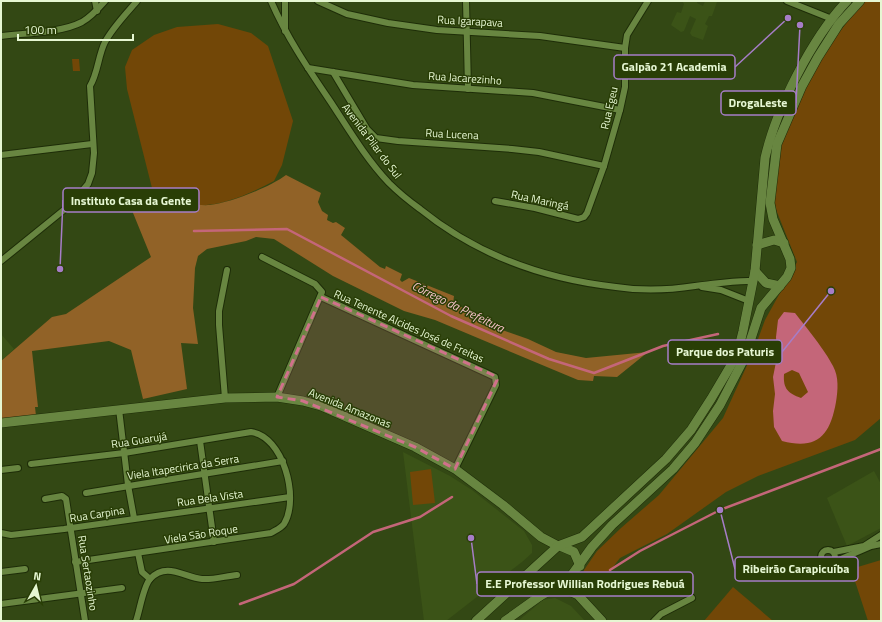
<svg xmlns="http://www.w3.org/2000/svg" width="882" height="622" viewBox="0 0 882 622" font-family="'Titillium Web',sans-serif">
<style>
.built{fill:#3b5317}
.green{fill:#724707}
.forest{fill:#916227}
.water{fill:#c46679;fill-rule:evenodd}
.lines{fill:none;stroke-linecap:round;stroke-linejoin:round}
.stream{stroke:#c46679;stroke-width:2.5}
.street-casing{stroke:#1e2d08;stroke-width:8}
.secondary-casing{stroke:#1e2d08;stroke-width:10}
.street{stroke:#688641;stroke-width:6}
.secondary{stroke:#688641;stroke-width:9}
.marked{fill:#d0718b;fill-opacity:0.2;stroke:#d0718b;stroke-width:3;stroke-dasharray:8 5;stroke-linejoin:round}
.labels{text-anchor:middle;stroke-width:3;stroke-linejoin:round;paint-order:stroke}
.street-label{font-size:11px;fill:#e6f7d3;stroke:#293e06}
.water-label{font-size:12px;font-style:italic;fill:#f7c3ca;stroke:#293e06}
.leader{fill:none;stroke:#a67dc7;stroke-width:1.5}
.callout-dot{fill:#a67dc7;stroke:#293e06;stroke-width:1.5}
.callout{fill:#293e06;stroke:#a67dc7;stroke-width:1.5}
.callout-label{font-size:12px;text-anchor:middle;font-weight:bold;fill:#e6f7d3}
</style>
<rect width="100%" height="100%" fill="#334814"/>
<g class="built">
<path d="M682 1H697V3L703 6 705 1 717 2 712 16H709L705 24 708 26 703 40 692 36 690 33 696 19 690 16 684 31 681 32 671 25 677 12 681 13 684 4Z"/>
<path d="M1 334 14 349 1 361Z"/>
<path d="M403 452 450 476 472 490 524 531 532 545V553L522 562 446 621H424Z"/>
<path d="M874 471 881 484V528L847 546 827 498Z"/>
<path d="M555 598 571 606 585 621H518L543 600Z"/>
</g>
<g class="green">
<path d="M863 1H881V418L855 440 758 476 726 492 667 534 620 558 595 590 585 588 582 580 584 570 597 551 621 528 659 495 723 418 754 350 765 320 797 262 771 197 779 143 801 94 832 42Z"/>
<path d="M218 24 251 33 268 46 293 121 282 165 274 181C246 196 209 213 177 202 168 199 160 193 152 188L127 89 125 67 132 50 154 35 177 27Z"/>
<path d="M72 59H79L80 71H73Z"/>
<path d="M431 469 435 503 413 505 410 472Z"/>
<path d="M881 560V621H868L851 569Z"/>
<path d="M733 587 773 621H704Z"/>
</g>
<path class="forest" d="M286 175 321 193 318 202 322 211 328 215 327 220 333 223 336 222 345 228 341 235 380 267 385 269 386 266 402 274 400 280 402 282 409 278 454 296 453 304 467 309 477 321 528 339 556 352 586 358 648 352 617 377 594 376 593 381 578 380 435 320 404 311 333 276 274 239 256 237 246 241 207 249 198 256 195 268 193 308 198 344 181 343 187 389 143 399 131 350 109 341 32 351 38 407H35L36 416 1 420V361L52 317 66 314 151 257 131 208C145 203 159 199 173 201 185 202 197 206 210 205 230 203 270 187 286 175Z"/>
<path class="water" d="M784 312 795 313C806 327 825 350 833 366 839 377 838 390 836 402 830 436 817 450 782 441L774 427 773 411 775 394 773 377 777 357 776 337 778 320ZM792 370 799 373 808 392 801 398C788 393 783 389 784 374Z"/>
<g class="lines">
<g class="stream">
<path d="M194 231 287 229 451 316 549 359 594 373 663 346 718 334"/>
<path d="M610 570 640 551 720 510 881 449"/>
<path d="M240 604 294 584 373 532 420 517 452 497"/>
</g>
<defs>
<g id="street">
<path d="M95 1 97 11"/>
<path d="M271 1C287 38 309 70 332 104 349 130 367 160 389 183 398 192 409 201 420 209 477 255 543 279 616 287 642 291 669 290 695 286 715 284 733 280 753 281"/>
<path d="M318 1 347 14 388 23 437 30 540 36 625 48"/>
<path d="M466 1 468 89"/>
<path d="M787 1 832 19"/>
<path d="M285 31V1"/>
<path d="M1 36C25 33 61 33 82 22 91 17 98 9 105 1"/>
<path d="M308 68 413 85 533 93 620 110"/>
<path d="M333 72 367 129 376 138 398 141 512 149 539 152 604 166"/>
<path d="M1 155 92 144"/>
<path d="M495 201 535 208 578 219 584 217 587 213 604 166 620 110 625 87V48L627 35 648 1"/>
<path d="M262 257 315 284 322 292 277 397"/>
<path d="M1 261 70 205 88 184 92 173 94 153 90 86C98 73 98 56 105 42 113 27 126 14 137 1"/>
<path d="M702 287 721 290 749 301"/>
<path d="M321 297 495 377 496 385 455 469"/>
<path d="M225 398 219 325V311L227 270"/>
<path d="M119 409 128 485 134 518"/>
<path d="M200 441 214 542"/>
<path d="M31 464 124 453 251 432C283 436 300 498 284 524 281 528 276 530 271 533L75 562"/>
<path d="M1 470 18 468"/>
<path d="M86 493 283 461"/>
<path d="M45 499 62 496 66 499 85 621"/>
<path d="M1 533 11 535 64 529 290 497"/>
<circle cx="828" cy="557" r="7"/>
<path d="M834 552 864 546 881 535"/>
<path d="M138 553 142 572 150 579"/>
<path d="M834 562 871 546 881 544"/>
<path d="M1 572 25 569"/>
<path d="M1 604 122 588"/>
<path d="M136 621C140 610 143 587 150 579 167 561 185 578 202 579 213 580 226 576 237 575"/>
<path d="M654 621 661 614 692 598"/>
</g>
<g id="secondary">
<path d="M757 245 774 240 784 243"/>
<path d="M755 271 766 283 780 286"/>
<path d="M1 423 225 398 277 397 303 401 321 406 415 447 455 469 503 505 541 537 558 546"/>
<path d="M560 546 574 552 580 566"/>
<path d="M524 576 529 588 540 596"/>
<path d="M558 586 578 595 602 621"/>
<path d="M476 621 558 546 582 537 666 459 691 430 711 399 737 355 743 331 755 271 765 158C776 109 812 38 847 1"/>
<path d="M505 621 540 596 558 586 571 576 592 547 612 525 673 469 695 443 720 405 745 357 761 308 787 277 791 268 790 259 773 219 770 203 777 144 802 86 818 57 839 24 860 1"/>
</g>
</defs>
<use href="#street" class="street-casing"/>
<use href="#secondary" class="secondary-casing"/>
<use href="#street" class="street"/>
<use href="#secondary" class="secondary"/>
</g>
<path class="marked" d="M321 297 493 375 497 380 455 469 415 447 303 401 277 397Z"/>
<g class="labels">
<g class="street-label">
<text transform="translate(470 21) rotate(3)" y="4">Rua Igarapava</text>
<text transform="translate(465 78) rotate(4)" y="4">Rua Jacarezinho</text>
<text transform="translate(609 108) rotate(-77)" y="4">Rua Egeu</text>
<text transform="translate(452 134) rotate(3)" y="4">Rua Lucena</text>
<text transform="translate(372 141) rotate(53)" y="4">Avenida Pilar do Sul</text>
<text transform="translate(540 200) rotate(12)" y="4">Rua Maringá</text>
<text transform="translate(409 326) rotate(24)" y="4">Rua Tenente Alcides José de Freitas</text>
<text transform="translate(350 408) rotate(22)" y="4">Avenida Amazonas</text>
<text transform="translate(139 440) rotate(-9)" y="4">Rua Guarujá</text>
<text transform="translate(183 467) rotate(-9)" y="4">Viela Itapecirica da Serra</text>
<text transform="translate(210 498) rotate(-8)" y="4">Rua Bela Vista</text>
<text transform="translate(97 514) rotate(-9)" y="4">Rua Carpina</text>
<text transform="translate(201 534) rotate(-9)" y="4">Viela São Roque</text>
<text transform="translate(88 573) rotate(81)" y="4">Rua Sertaozinho</text>
</g>
<g class="water-label">
<text transform="translate(458 307) rotate(26)" y="4">Córrego da Prefeitura</text>
</g>
</g>
<path class="leader" d="M788 18L735 67M800 25L796 103M60 269L63 200M831 291L782 352M720 510L735 569M471 538L477 584"/>
<g class="callout-dot">
<circle cx="788" cy="18" r="4"/>
<circle cx="800" cy="25" r="4"/>
<circle cx="60" cy="269" r="4"/>
<circle cx="831" cy="291" r="4"/>
<circle cx="720" cy="510" r="4"/>
<circle cx="471" cy="538" r="4"/>
</g>
<g class="callout">
<rect x="614" y="55" width="121" height="24" rx="4"/>
<rect x="721" y="91" width="75" height="24" rx="4"/>
<rect x="63" y="188" width="136" height="24" rx="4"/>
<rect x="668" y="340" width="114" height="24" rx="4"/>
<rect x="735" y="557" width="123" height="24" rx="4"/>
<rect x="477" y="572" width="216" height="24" rx="4"/>
</g>
<g class="callout-label">
<text x="674" y="71">Galpão 21 Academia</text>
<text x="758" y="107">DrogaLeste</text>
<text x="131" y="205">Instituto Casa da Gente</text>
<text x="725" y="356">Parque dos Paturis</text>
<text x="796" y="573">Ribeirão Carapicuíba</text>
<text x="585" y="588">E.E Professor Willian Rodrigues Rebuá</text>
</g>
<rect width="882" height="622" fill="none" stroke="#e6f7d3" stroke-width="4"/>
<g transform="translate(36 586) rotate(8)" stroke="#293e06" stroke-width="3" paint-order="stroke">
<path d="M0-3L7 15L0 10L-7 15Z" fill="#e6f7d3"/>
<text y="-6" font-size="11" font-weight="bold" text-anchor="middle" fill="#e6f7d3">N</text>
</g>
<path d="M18 34v6h115v-6" fill="none" stroke="#e6f7d3" stroke-width="2"/>
<text x="24" y="34" font-size="12" fill="#e6f7d3" stroke="#293e06" stroke-width="3" paint-order="stroke">100 m</text>
</svg>
